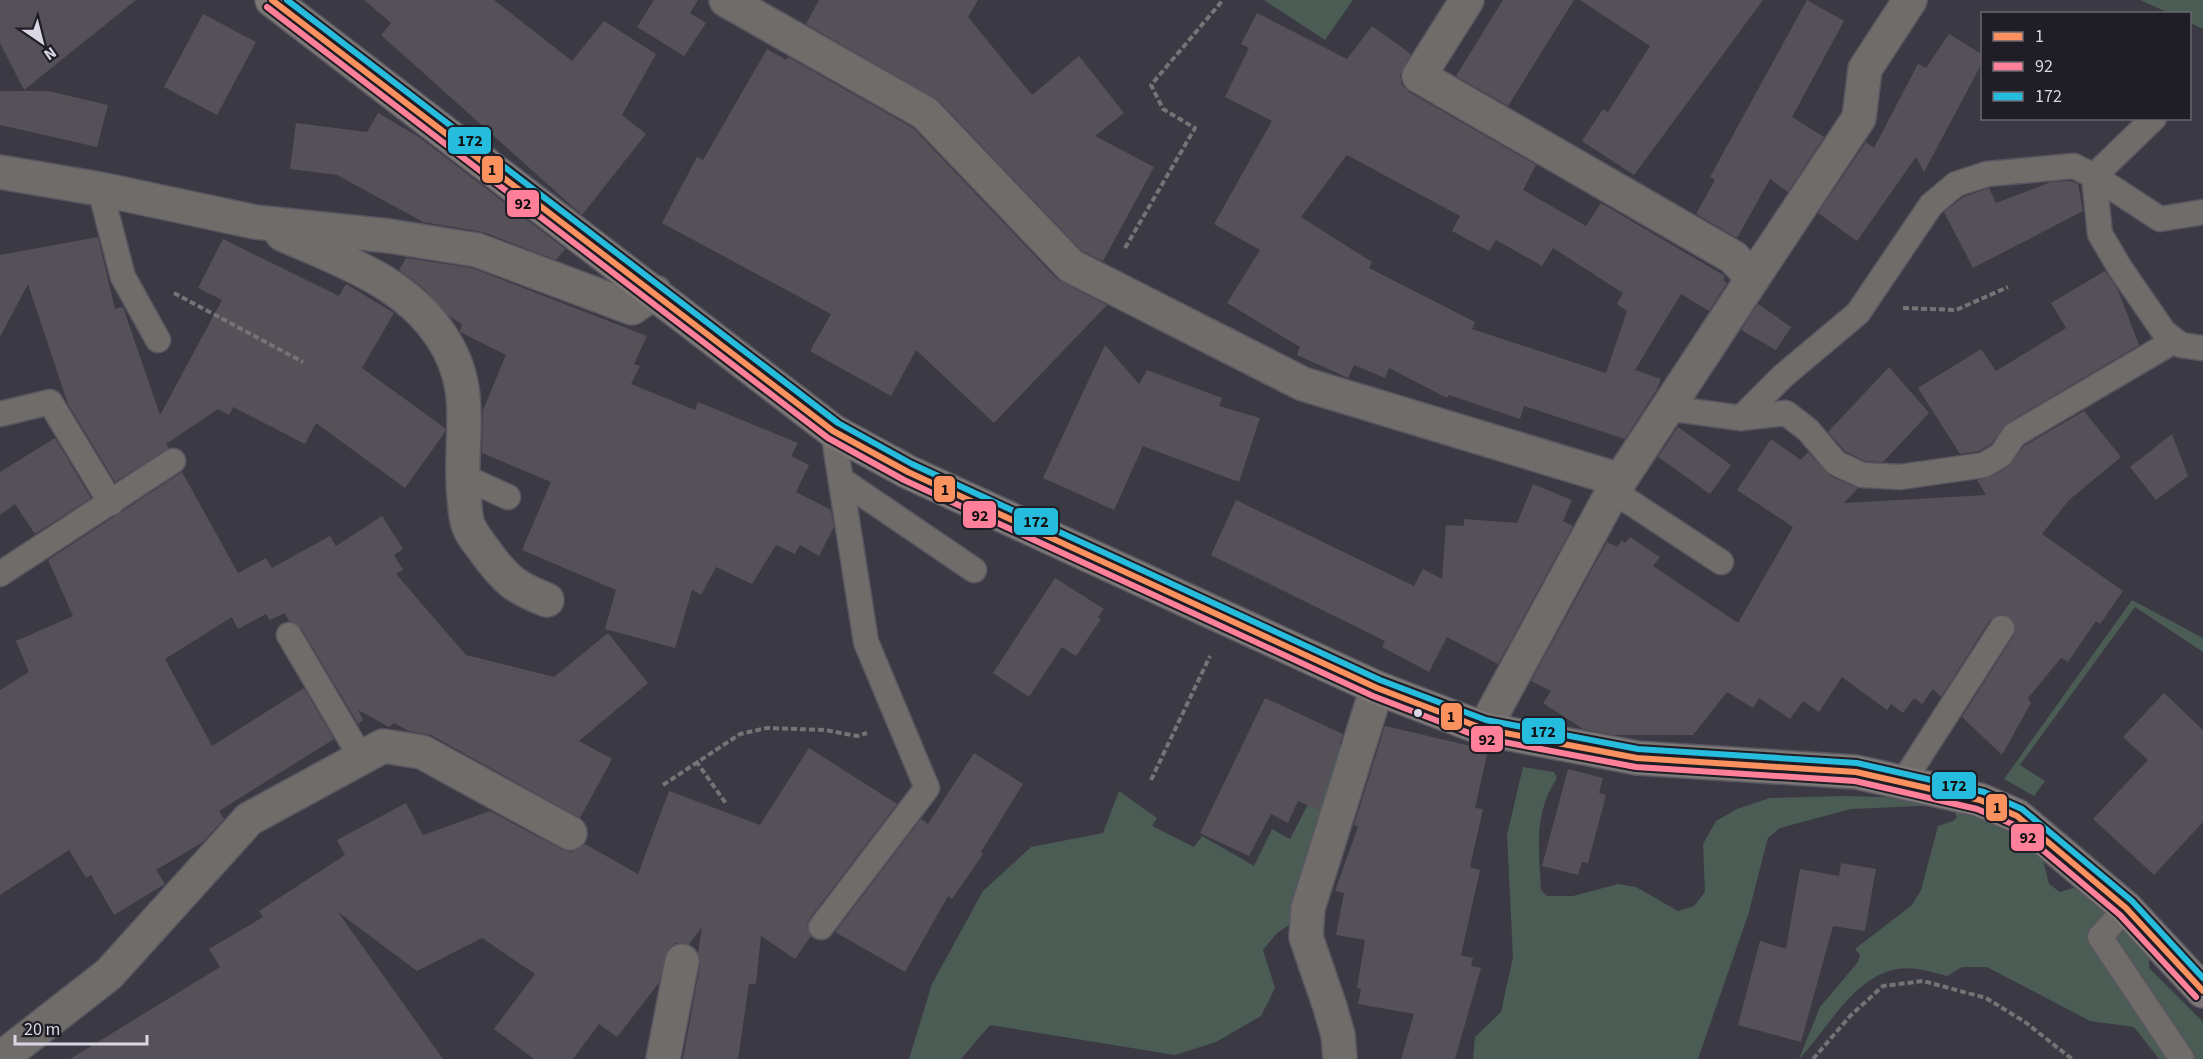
<svg xmlns="http://www.w3.org/2000/svg" width="2203" height="1059" viewBox="0 0 2203 1059" font-family="'Source Sans 3',sans-serif">
<style>
.green{fill:#4a5c54}
.building{fill:#565158;fill-rule:evenodd}
.lines{fill:none;stroke-linecap:round;stroke-linejoin:round}
.service-casing{stroke:#585660;stroke-width:27}
.minor-casing{stroke:#585660;stroke-width:36}
.secondary-casing{stroke:#585660;stroke-width:36}
.path{stroke:#767374;stroke-width:4;stroke-dasharray:6 3;stroke-linecap:butt}
.service{stroke:#706c6a;stroke-width:24}
.minor{stroke:#706c6a;stroke-width:33}
.secondary{stroke:#7c7775;stroke-width:33}
.bus-1-casing{stroke:#1f1d26;stroke-width:10}
.bus-2-casing{stroke:#1f1d26;stroke-width:10}
.bus-3-casing{stroke:#1f1d26;stroke-width:10}
.bus-1{stroke:#fa915f;stroke-width:6}
.bus-2{stroke:#ff8098;stroke-width:6}
.bus-3{stroke:#26bcdd;stroke-width:6}
.bus-dot{fill:#d9d7e3;stroke:#1f1d26;stroke-width:2}
.line-badge{stroke:#1f1d26;stroke-width:2}
.pale-badge-label{font-size:16px;text-anchor:middle;font-weight:bold;fill:#111}
</style>
<rect width="100%" height="100%" fill="#3b3944"/>
<g class="green">
<path d="M1264 0H1353L1325 40Z"/>
<path d="M2140 0H2203V29L2190 23V14L2169 13Z"/>
<path d="M2132 600 2203 638V652L2135 607 2020 765 2045 781 2034 796 2004 779Z"/>
<path d="M1339 744 1347 748 1292 923 1277 933 1263 950 1275 988 1261 1016 1216 1042 1175 1055 990 1025 961 1059H909L932 984 983 891 1031 847 1103 833 1119 791 1157 818 1152 826 1194 847 1202 836 1254 866 1272 829 1290 839Z"/>
<path d="M1523 767 1554 772 1557 778C1533 815 1539 849 1541 890L1547 896H1573L1618 884 1636 887 1678 911 1694 906 1705 892 1703 844 1716 821 1737 809 1770 798 1846 796 1944 799 1994 818 2042 856 2049 884 2060 892 2076 887 2092 898 2149 958V968L2203 1022V1059H2159L2134 1027 2090 1021 1987 967H1962L1947 976C1931 972 1914 966 1897 969 1852 978 1828 1029 1799 1059L1820 1007 1858 962 1860 955 1855 949 1912 905 1921 890 1938 826 1953 821 1957 817 1953 809 1942 805 1851 809 1780 828 1768 838 1748 915 1698 1059H1473L1475 1037 1501 1012 1513 957 1507 835Z"/>
</g>
<g class="building">
<path d="M0 0H136L24 90 0 43Z"/>
<path d="M364 0H494L572 61 604 21 656 54 622 115 646 134 582 215 381 35 391 23Z"/>
<path d="M654 0H698L690 13 706 23 684 56 637 27Z"/>
<path d="M819 0H978L968 17 1032 95 1079 56 1124 113 1095 136 1154 167 1103 261 1082 251 938 100 806 24Z"/>
<path d="M1503 0H1574L1508 106 1456 76Z"/>
<path d="M1580 0H1763L1634 175 1582 141 1603 109 1608 112 1650 46Z"/>
<path d="M1807 0 1844 21 1792 117 1824 137 1788 192 1770 179 1737 238 1696 214 1715 180 1710 177Z"/>
<path d="M1257 13 1347 59 1372 26 1411 54 1400 75 1402 85 1409 92 1536 165 1523 190 1586 226 1601 203 1725 276 1723 280 1727 283 1709 311 1681 294 1635 370 1661 379 1657 389 1625 439 1524 406 1520 419 1449 395 1447 398 1389 368 1385 378 1354 365 1348 378 1297 355 1300 347 1227 303 1260 250 1214 224 1272 121 1225 97 1249 48 1241 44ZM1347 155 1460 216 1452 231 1489 251 1496 240 1542 266 1553 248 1623 293 1617 304 1627 311 1606 373 1472 329 1475 322 1369 268 1372 262 1301 217Z"/>
<path d="M203 14 256 42 217 115 164 87Z"/>
<path d="M1949 34 1983 55V61L1924 172 1916 157 1857 241 1818 213 1866 142 1874 148 1918 64 1926 68Z"/>
<path d="M767 49 786 60 788 57 913 128 1057 279 1107 305 994 423 916 350 891 396 810 351 831 314 662 223 697 157 703 160Z"/>
<path d="M0 91H48L108 105 97 147 0 125Z"/>
<path d="M378 113 419 137 565 249 556 260 483 232 423 222 337 175 290 169 296 123 367 132Z"/>
<path d="M2071 181 2078 184 2083 211 1973 268 1944 212 1963 197 1989 188 1996 203 2051 182Z"/>
<path d="M98 237 115 309 123 307 160 415 222 300 198 288 223 239 339 296 346 284 394 313 362 368 445 428V432L405 488 316 423 305 444 233 407 229 415 218 409 166 444 169 448 115 482 68 404 28 284 0 337V255Z"/>
<path d="M406 258 472 268 647 336 634 364 640 366 631 384 695 410 698 402 798 443 791 456 809 465 796 492 831 510 834 527 819 556 800 545 795 554 776 545 752 584 716 567 701 595 692 590 675 648 605 629 616 590 522 550 551 482 482 453 483 410 506 355 460 332 462 324 450 317 422 287 399 270Z"/>
<path d="M2105 271 2118 290 2139 345 2007 423 1991 444 1979 451 1960 454 1918 388 1981 349 1996 371 2066 328 2051 303Z"/>
<path d="M1758 304 1791 327 1776 350 1741 330Z"/>
<path d="M1105 345 1139 384 1147 370 1222 398 1219 406 1260 418 1239 482 1143 446 1114 510 1043 478Z"/>
<path d="M1889 367 1929 413 1883 462 1865 461 1845 451 1828 432Z"/>
<path d="M2084 411 2121 457 2069 500 2042 534 2123 591 2100 624 2096 621 2068 662 2061 658 2028 698 2031 703 2002 755 1962 717 2014 635V621L2003 614 1990 620 1941 697 1933 689 1922 704 1914 698 1903 713 1891 704 1887 710 1842 677 1819 712 1803 701 1790 719 1759 698 1753 708 1727 692 1693 735H1614L1583 729 1543 703 1551 691 1531 681 1607 542 1617 547 1622 540 1625 543 1630 537 1660 557 1653 566 1738 623 1793 527 1737 490 1771 439 1801 460 1808 452 1830 476 1858 488 1844 503 1986 495 1977 480 1991 477 2008 467 2024 446Z"/>
<path d="M1678 427 1731 465 1710 494 1658 457Z"/>
<path d="M2172 434 2188 476 2156 500 2130 467Z"/>
<path d="M55 438 91 498 35 534 15 504 0 515V472Z"/>
<path d="M182 472 238 573 266 558 272 568 330 536 336 546 382 516 403 549 394 555 403 570 396 574 466 655 554 677 608 633 648 683 579 741 612 759 580 818 431 735 409 731 394 723 389 727 358 710 363 720 358 724 301 628 289 621 285 613 270 620 266 614 238 629 232 617 165 659 212 746 304 688 334 739 219 811 224 819 203 842 156 870 165 884 114 915 91 875 86 878 69 850 0 895V690L29 672 16 641 73 616 48 560Z"/>
<path d="M1533 484 1572 500 1563 521 1573 526 1498 664 1447 637 1429 672 1382 647 1385 641 1211 555 1236 500 1414 586 1423 569 1442 579 1446 525 1464 526V519L1517 523Z"/>
<path d="M1055 578 1104 609 1098 617 1101 619 1076 656 1062 647 1029 697 993 673Z"/>
<path d="M2164 693 2203 730V822L2154 875 2093 819 2148 760 2123 737Z"/>
<path d="M1265 698 1343 734 1319 810 1298 801 1288 823 1271 814 1249 856 1200 833Z"/>
<path d="M1385 726 1488 750 1475 808 1483 809 1470 867 1480 870 1461 955 1473 958 1471 966 1481 968 1455 1059H1401L1414 1014 1358 1004 1361 989 1357 988 1365 940 1336 935 1344 893 1335 891 1358 827 1354 825Z"/>
<path d="M809 748 897 804 810 918 807 926 811 936 795 959 761 936 756 984H749L738 1059H683L700 965 698 953 702 927 689 944 676 943 668 949 659 983 617 1037 599 1024 573 1059H534L494 1029 535 974 482 938 417 971 338 912 443 1059H70L220 967 209 949 263 917 259 911 345 855 337 840 406 803 423 835 490 811 561 849 571 852 585 844 638 874 669 791 760 825Z"/>
<path d="M974 753 1023 784 981 852 983 854 952 899 948 896 905 972 835 932 921 819 928 824Z"/>
<path d="M1568 769 1603 778 1599 793 1606 795 1588 863 1582 862 1578 875 1542 866Z"/>
<path d="M1841 863 1876 869 1865 931 1833 926 1801 1042 1738 1025 1760 941 1786 949 1800 869 1839 876Z"/>
</g>
<g class="lines">
<defs>
<g id="service">
<path d="M2154 118 2094 176 2160 219 2203 212"/>
<path d="M100 189 123 277 158 340"/>
<path d="M1667 408 1741 418 1783 376 1858 313 1931 205 1956 184 1987 174 2074 166 2094 176 2100 234 2120 268 2164 332 2181 345 2203 348"/>
<path d="M0 414 50 402 111 503"/>
<path d="M1741 418 1786 413 1808 430 1836 463 1862 475 1900 477 1984 465 2001 455 2014 435 2174 341"/>
<path d="M462 473 473 481 508 497"/>
<path d="M843 481 974 570"/>
<path d="M1613 491 1721 562"/>
<path d="M0 574 173 461"/>
<path d="M289 635 362 759"/>
<path d="M1903 782 2002 628"/>
<path d="M2126 908 2100 937 2182 1059"/>
<path d="M821 927 927 788 866 642 833 431"/>
</g>
<g id="minor">
<path d="M726 0 925 113 1071 266 1303 384 1620 480"/>
<path d="M1467 0 1419 76 1733 257 1753 278 1613 491 1484 729"/>
<path d="M0 172 100 189 255 222 389 236 477 250 632 308 655 292"/>
<path d="M282 234C340 260 405 281 441 336 478 391 458 437 464 496 465 505 465 519 469 527 473 537 481 545 487 554 507 581 516 588 547 600"/>
<path d="M1753 278 1859 118 1865 69 1910 0"/>
<path d="M0 1059 109 974 249 819 383 746 422 752 570 833"/>
<path d="M663 1059 682 961"/>
<path d="M1340 1059 1338 1035 1330 1007 1306 937 1308 908 1377 688"/>
</g>
<path id="secondary" d="M272 0 833 431 908 472 1377 688 1484 729 1637 758 1856 772 1980 800 2017 816 2126 908 2203 991"/>
</defs>
<use href="#service" class="service-casing"/>
<use href="#minor" class="minor-casing"/>
<use href="#secondary" class="secondary-casing"/>
<g class="path">
<path d="M1125 248 1195 128 1163 109 1151 85 1223 0"/>
<path d="M174 293 303 362"/>
<path d="M1903 308 1956 310 2008 287"/>
<path d="M696 761 727 805"/>
<path d="M1151 780 1210 656"/>
<path d="M663 785 740 734 767 728 825 730 857 736 867 733"/>
<path d="M1813 1059 1851 1015 1883 986 1923 981 1986 998 2025 1022 2072 1059"/>
</g>
<use href="#service" class="service"/>
<use href="#minor" class="minor"/>
<use href="#secondary" class="secondary"/>
<defs>
<path id="bus-1" d="M272 0 833 431 908 472 1377 688 1484 729 1637 758 1856 772 1980 800 2017 816 2126 908 2203 991"/>
<path id="bus-2" d="M267 7 828 438 904 480 1373 696 1482 738 1636 767 1855 781 1977 809 2012 824 2120 915 2196 997"/>
<path id="bus-3" d="M287 0 838 423 912 464 1380 680 1486 720 1638 749 1857 763 1984 792 2022 809 2132 901 2203 978"/>
</defs>
<use href="#bus-1" class="bus-1-casing"/>
<use href="#bus-2" class="bus-2-casing"/>
<use href="#bus-3" class="bus-3-casing"/>
<use href="#bus-1" class="bus-1"/>
<use href="#bus-2" class="bus-2"/>
<use href="#bus-3" class="bus-3"/>
</g>
<circle class="bus-dot" cx="1418" cy="713" r="5"/>
<g class="line-badge">
<rect x="447" y="126" width="45" height="29" rx="6" fill="#26bcdd"/>
<rect x="481" y="155" width="23" height="29" rx="6" fill="#fa915f"/>
<rect x="506" y="189" width="34" height="29" rx="6" fill="#ff8098"/>
<rect x="933" y="475" width="23" height="28" rx="6" fill="#fa915f"/>
<rect x="962" y="500" width="35" height="29" rx="6" fill="#ff8098"/>
<rect x="1013" y="507" width="46" height="29" rx="6" fill="#26bcdd"/>
<rect x="1440" y="702" width="23" height="29" rx="6" fill="#fa915f"/>
<rect x="1521" y="717" width="45" height="28" rx="6" fill="#26bcdd"/>
<rect x="1470" y="725" width="34" height="28" rx="6" fill="#ff8098"/>
<rect x="1931" y="771" width="46" height="29" rx="6" fill="#26bcdd"/>
<rect x="1985" y="793" width="23" height="29" rx="6" fill="#fa915f"/>
<rect x="2010" y="823" width="35" height="29" rx="6" fill="#ff8098"/>
</g>
<g class="pale-badge-label">
<text x="470" y="146">172</text>
<text x="492" y="175">1</text>
<text x="523" y="209">92</text>
<text x="945" y="495">1</text>
<text x="980" y="521">92</text>
<text x="1036" y="527">172</text>
<text x="1451" y="722">1</text>
<text x="1543" y="737">172</text>
<text x="1487" y="745">92</text>
<text x="1954" y="791">172</text>
<text x="1997" y="813">1</text>
<text x="2028" y="843">92</text>
</g>
<rect x="1981" y="12" width="210" height="108" fill="#1f1d26" stroke="#696772" stroke-width="1.5"/>
<rect x="1993" y="32" width="30" height="9" fill="#fa915f" stroke="#696772" stroke-width="1.5"/>
<text x="2035" y="42" font-size="18" fill="#d9d7e3">1</text>
<rect x="1993" y="62" width="30" height="9" fill="#ff8098" stroke="#696772" stroke-width="1.5"/>
<text x="2035" y="72" font-size="18" fill="#d9d7e3">92</text>
<rect x="1993" y="92" width="30" height="9" fill="#26bcdd" stroke="#696772" stroke-width="1.5"/>
<text x="2035" y="102" font-size="18" fill="#d9d7e3">172</text>
<g transform="translate(42 42) rotate(145)" stroke="#1f1d26" stroke-width="4.5" paint-order="stroke">
<path d="M0-4.5L10 22L0 15L-10 22Z" fill="#d9d7e3"/>
<text y="-9" font-size="16" font-weight="bold" text-anchor="middle" fill="#d9d7e3">N</text>
</g>
<path d="M15 1035v9h132v-9" fill="none" stroke="#d9d7e3" stroke-width="3"/>
<text x="24" y="1035" font-size="18" fill="#d9d7e3" stroke="#1f1d26" stroke-width="4.5" paint-order="stroke">20 m</text>
</svg>
